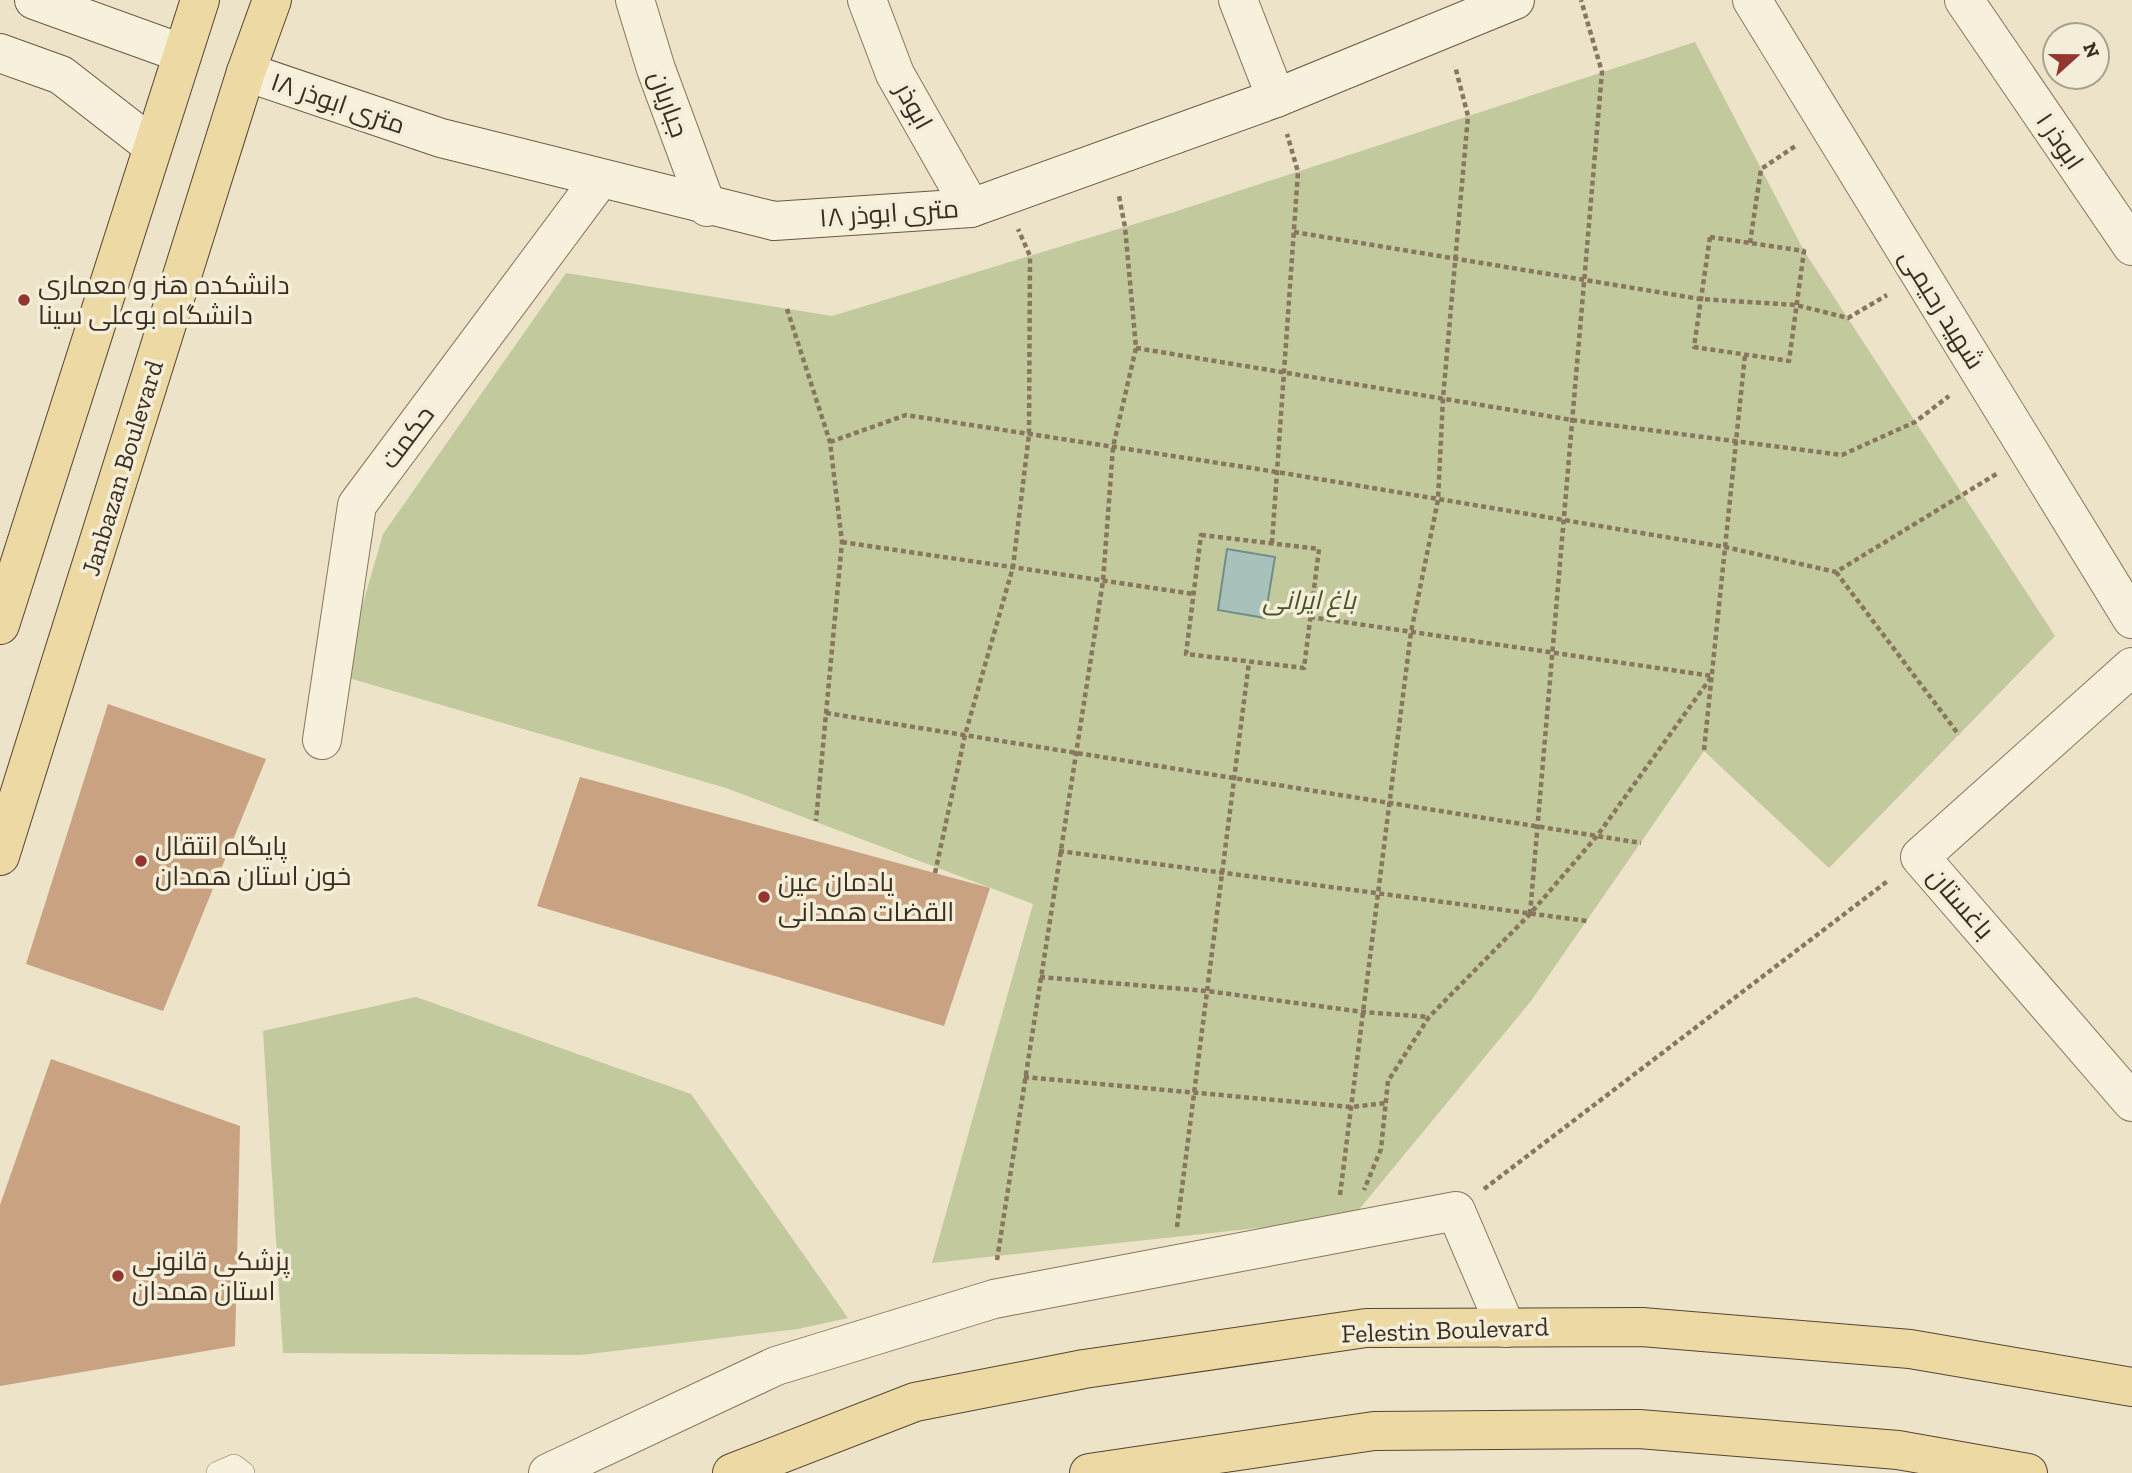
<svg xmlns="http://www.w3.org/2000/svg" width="2132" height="1473" viewBox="0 0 2132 1473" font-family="'Zilla Slab',Cairo,serif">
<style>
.green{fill:#c2ca9d}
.water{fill:#a9c1bb;stroke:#708f89;stroke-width:2}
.building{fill:#c8a281}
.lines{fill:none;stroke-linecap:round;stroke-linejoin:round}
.lane-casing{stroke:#88765e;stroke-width:24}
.street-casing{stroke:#88765e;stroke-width:40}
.secondary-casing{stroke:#6a5841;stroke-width:40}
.primary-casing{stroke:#564532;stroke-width:40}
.path{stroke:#88765e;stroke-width:4.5;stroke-dasharray:5 3.5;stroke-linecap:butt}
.lane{stroke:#f7f0dc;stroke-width:23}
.street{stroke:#f7f0dc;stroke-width:38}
.secondary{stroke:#f7f0dc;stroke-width:38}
.primary{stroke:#ecd9a3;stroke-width:38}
.poi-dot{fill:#933632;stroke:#f4edd8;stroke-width:2.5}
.labels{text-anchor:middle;stroke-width:7;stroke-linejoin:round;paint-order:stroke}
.street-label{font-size:26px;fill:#392e21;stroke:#f4edd8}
.poi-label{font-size:26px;fill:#392e21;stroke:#f4edd8;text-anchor:start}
.park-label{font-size:26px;font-style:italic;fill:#475429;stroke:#f4edd8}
</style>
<rect width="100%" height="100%" fill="#ece3c9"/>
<g class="green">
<path d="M1695 42 1804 251 2055 636 1829 868 1704 751 1531 1001 1352 1218 932 1263 1033 904 726 788 342 676 383 534 566 273 832 316 1174 212Z"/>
<path d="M416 997 691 1094 848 1318 798 1329 581 1355 283 1353 263 1031Z"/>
</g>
<path class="water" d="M1227 549 1275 557 1265 618 1218 610Z"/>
<g class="building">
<path d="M108 704 266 759 163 1011 26 964Z"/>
<path d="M580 777 990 888 944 1026 537 906Z"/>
<path d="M51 1059 240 1126 235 1346 0 1386V1205Z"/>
</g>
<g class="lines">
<defs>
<path id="lane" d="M218 1473 234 1466 243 1473"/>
<g id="street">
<path d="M635 0 656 69 707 207"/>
<path d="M867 0 895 74 971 208"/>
<path d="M1238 0 1276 98"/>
<path d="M1752 0 2132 619"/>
<path d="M1964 0 2132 246"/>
<path d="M2132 667 1920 857 2132 1102"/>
<path d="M322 740 357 505 600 179"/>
<path d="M548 1473 776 1366 994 1299 1456 1211 1506 1328"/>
</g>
<g id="secondary">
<path d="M34 0 181 53"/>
<path d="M0 53 61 75 151 145"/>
<path d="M246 72 441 138 774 221 971 208 1276 98 1515 0"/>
</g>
<g id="primary">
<path d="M0 625 200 0"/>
<path d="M0 856 246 72 272 0"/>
<path d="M732 1473 915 1402 1084 1369 1366 1328 1642 1327 1910 1349 2132 1387"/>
<path d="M1089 1473 1374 1431 1639 1429 1898 1450 2028 1473"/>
</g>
</defs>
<use href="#lane" class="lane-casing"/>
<use href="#street" class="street-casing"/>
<use href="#secondary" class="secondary-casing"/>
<use href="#primary" class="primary-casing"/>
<g class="path">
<path d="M1294 232 1700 299 1796 305 1848 318 1887 295"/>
<path d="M1710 237 1804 251 1789 361 1694 347Z"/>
<path d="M1750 243 1761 169 1797 145"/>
<path d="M787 309 830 442 842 542 816 821"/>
<path d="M1136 348 1572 420 1842 455 1915 422 1949 396"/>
<path d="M830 442 906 415 1277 472 1725 547 1836 572 1998 473"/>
<path d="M1201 535 1319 549 1304 668 1186 654Z"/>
<path d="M842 542 1194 594"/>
<path d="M1272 543 1298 172 1287 134"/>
<path d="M1836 572 1959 735"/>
<path d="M1310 617 1712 676 1597 836 1530 914 1429 1017 1388 1081 1381 1149 1364 1190"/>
<path d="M826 713 1641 843"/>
<path d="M1704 750 1745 355"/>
<path d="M1059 851 1587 921"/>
<path d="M935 873 965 735 1013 567 1029 434 1030 256 1018 229"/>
<path d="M1530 914 1602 72 1581 0"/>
<path d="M1040 977 1207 991 1363 1012 1429 1017"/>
<path d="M1024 1077 1351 1107 1386 1103"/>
<path d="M1484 1189 1889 880"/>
<path d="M1340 1195 1411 632 1438 500 1443 398 1468 116 1455 66"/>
<path d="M1177 1227 1249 662"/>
<path d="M997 1260 1103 581 1113 447 1136 348 1125 227 1119 196"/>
</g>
<use href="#lane" class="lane"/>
<use href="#street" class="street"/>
<use href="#secondary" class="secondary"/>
<use href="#primary" class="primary"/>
</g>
<g class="poi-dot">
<circle cx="24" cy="300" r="7"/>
<circle cx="141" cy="861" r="7"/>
<circle cx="764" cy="897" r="7"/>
<circle cx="118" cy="1276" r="7"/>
</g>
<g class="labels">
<g class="street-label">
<text transform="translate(338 103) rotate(19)" y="9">۱۸ متری ابوذر</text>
<text transform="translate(669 104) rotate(70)" y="9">جباریان</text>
<text transform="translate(914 106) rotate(61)" y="9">ابوذر</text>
<text transform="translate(2060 141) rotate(56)" y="9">ابوذر ۱</text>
<text transform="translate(889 213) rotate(-4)" y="9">۱۸ متری ابوذر</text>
<text transform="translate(1942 309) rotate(58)" y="9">شهید رحیمی</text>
<text transform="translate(407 437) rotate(-53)" y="9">حکمت</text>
<text transform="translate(122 468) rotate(-73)" y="9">Janbazan Boulevard</text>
<text transform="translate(1961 903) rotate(49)" y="9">باغستان</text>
<text transform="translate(1445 1330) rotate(-2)" y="9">Felestin Boulevard</text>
</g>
<g class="poi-label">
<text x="38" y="294">دانشکده هنر و معماری<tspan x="38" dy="30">دانشگاه بوعلی سینا</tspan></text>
<text x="155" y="855">پایگاه انتقال<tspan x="155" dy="30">خون استان همدان</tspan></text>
<text x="778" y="891">یادمان عین<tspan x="778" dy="30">القضات همدانی</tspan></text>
<text x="132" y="1270">پزشکی قانونی<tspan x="132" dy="30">استان همدان</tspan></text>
</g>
<g class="park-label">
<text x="1309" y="609">باغ ایرانی</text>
</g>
</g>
<g transform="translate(2076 56) rotate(69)"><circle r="33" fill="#f4edd8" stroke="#a9a18f" stroke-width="2"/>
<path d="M0-5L12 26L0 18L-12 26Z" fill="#933632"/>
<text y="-10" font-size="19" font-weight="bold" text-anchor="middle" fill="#392e21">N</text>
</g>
</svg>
